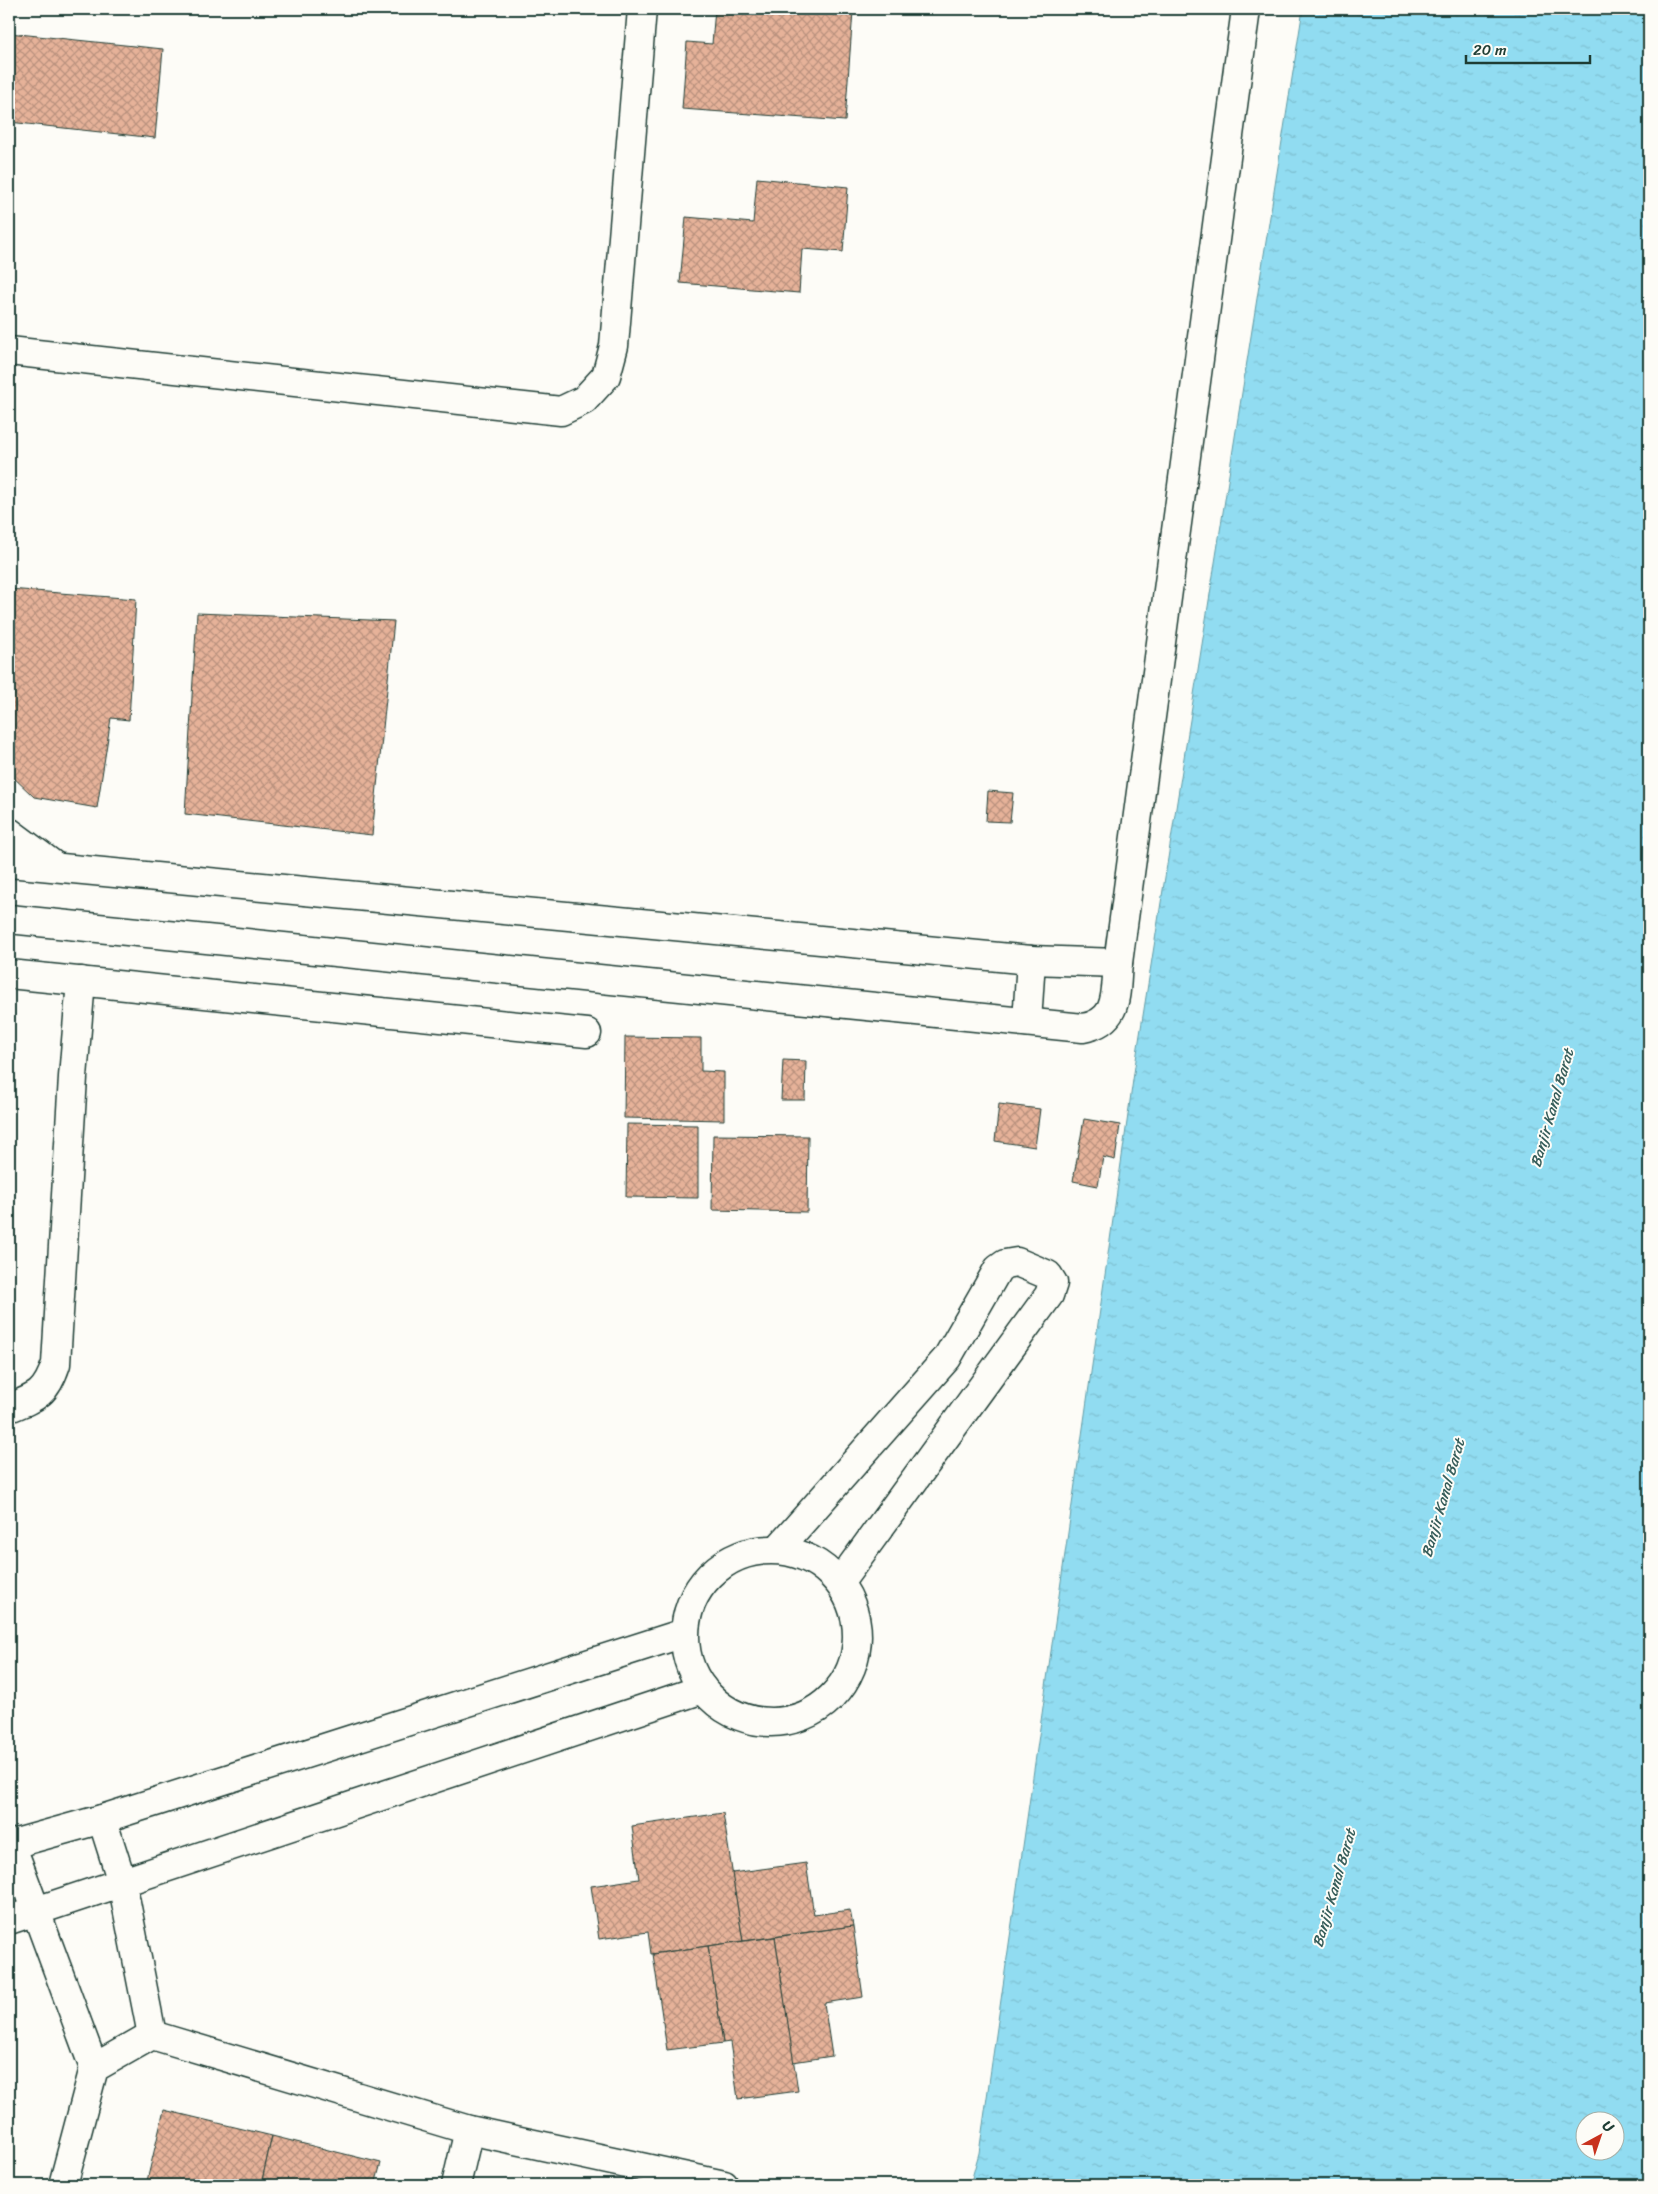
<svg xmlns="http://www.w3.org/2000/svg" width="1658" height="2194" viewBox="0 0 1658 2194" font-family="Sriracha,sans-serif">
<style>
.water{fill:url(#water-ripples);stroke:#639ca5;fill-rule:evenodd}
.building{fill:url(#building-cross-hatch);stroke:#1f3d34}
.lines{fill:none;stroke-linecap:round;stroke-linejoin:round}
.minor-casing{stroke:#1f3d34;stroke-width:31}
.minor{stroke:#fdfcf7;stroke-width:28}
.labels{text-anchor:middle;stroke-width:4;stroke-linejoin:round;paint-order:stroke}
.water-label{font-size:15px;font-style:italic;fill:#365d5a;stroke:#fdfcf7}
</style>
<defs>
<pattern id="water-ripples" width="26" height="14" patternUnits="userSpaceOnUse" patternTransform="scale(1.25)"><rect width="26" height="14" fill="#91dcf1"/><path d="M2 4q2-2 4 0t4 0M15 11q2-2 4 0t4 0" fill="none" stroke="#7dbecf"/></pattern>
<pattern id="building-cross-hatch" width="8" height="8" patternUnits="userSpaceOnUse" patternTransform="scale(1.25)"><rect width="8" height="8" fill="#e6b299"/><path d="M0 0l8 8M0 8l8-8" fill="none" stroke="#ba927e"/></pattern>
</defs>
<rect width="100%" height="100%" fill="#fdfcf7"/>
<filter id="ink" filterUnits="userSpaceOnUse"><feTurbulence type="fractalNoise" baseFrequency=".02" numOctaves="2"/><feDisplacementMap in="SourceGraphic" scale="10" xChannelSelector="R" yChannelSelector="G"/><feConvolveMatrix kernelMatrix="1 2 1 2 8 2 1 2 1" color-interpolation-filters="sRGB"/></filter>
<g filter="url(#ink)">
<path class="water" d="M1303 9H1649V2185H970L979 2153 1135 1066ZM1586 2122H1616V2152H1586Z"/>
<g class="building">
<path d="M715 9H828L853 11 845 121 682 109 687 42 712 44Z"/>
<path d="M9 33 163 49 155 138 9 122Z"/>
<path d="M757 178 848 187 843 252 802 249 799 293 680 283 686 217 753 223Z"/>
<path d="M9 589 136 599 129 720 111 718 97 808 34 797 9 773Z"/>
<path d="M197 613 394 621 372 835 185 814Z"/>
<path d="M988 791 1013 793 1010 822 986 821Z"/>
<path d="M625 1037 701 1038V1071L724 1072V1120L624 1118Z"/>
<path d="M783 1060 806 1061 805 1100H781Z"/>
<path d="M999 1104 1040 1109 1035 1147 995 1141Z"/>
<path d="M1084 1119 1120 1125 1115 1160 1103 1157 1098 1186 1073 1181Z"/>
<path d="M627 1124 698 1125V1198L626 1197Z"/>
<path d="M713 1135 808 1136 807 1212 712 1210Z"/>
<path d="M723 1813 743 1941 651 1954 648 1932 599 1939 591 1886 639 1879 632 1826Z"/>
<path d="M806 1863 814 1915 850 1910 853 1926 743 1941 732 1873Z"/>
<path d="M853 1926 863 1997 824 2003 832 2056 793 2062 775 1937Z"/>
<path d="M775 1937 798 2091 738 2099 730 2042 723 2043 708 1946Z"/>
<path d="M708 1946 723 2043 667 2050 653 1954Z"/>
<path d="M164 2110 272 2136 261 2185H146Z"/>
<path d="M272 2136 381 2163 375 2185H261Z"/>
</g>
<g class="lines">
<defs>
<g id="minor">
<path d="M9 351 561 411 584 400 606 376 614 346 642 9"/>
<path d="M9 832 56 867"/>
<path d="M9 863 1031 960 1118 963"/>
<path d="M9 919 1083 1028C1120 1021 1115 993 1118 963L1246 9"/>
<path d="M9 974 587 1033"/>
<path d="M1027 1022 1031 960"/>
<path d="M9 1408C37 1397 46 1394 56 1364L73 1077 81 981"/>
<path d="M778 1549 947 1358 998 1269 1005 1264 1017 1262 1048 1275 1053 1283 1049 1295 840 1582"/>
<circle cx="771" cy="1636" r="86"/>
<path d="M102 1819 122 1882 152 2035"/>
<path d="M11 1844 94 2068"/>
<path d="M9 1845 102 1819 684 1633"/>
<path d="M9 1920 703 1689"/>
<path d="M63 2185 94 2068 152 2035 469 2130 724 2185"/>
<path d="M456 2185 469 2130"/>
</g>
</defs>
<use href="#minor" class="minor-casing"/>
<use href="#minor" class="minor"/>
</g>
</g>
<g class="labels">
<g class="water-label">
<text transform="translate(1552 1108) rotate(-74)" y="5">Banjir Kanal Barat</text>
<text transform="translate(1443 1498) rotate(-74)" y="5">Banjir Kanal Barat</text>
<text transform="translate(1334 1888) rotate(-74)" y="5">Banjir Kanal Barat</text>
</g>
</g>
<rect width="1658" height="2194" fill="none" stroke="#fdfcf7" stroke-width="30"/>
<rect x="15" y="15" width="1628" height="2164" fill="none" stroke="#1f3d34" stroke-width="2" filter="url(#ink)"/>
<g transform="translate(1600 2136) rotate(40)"><circle r="24" fill="#fdfcf7" stroke="#a4b0a9"/>
<path d="M0-4L9 19L0 12L-9 19Z" fill="#c8321e"/>
<text y="-8" font-size="14" font-weight="bold" text-anchor="middle" fill="#1f3d34">U</text>
</g>
<path d="M1466 55v8h124v-8" fill="none" stroke="#1f3d34" stroke-width="2.5"/>
<text x="1473" y="55" font-size="15" fill="#1f3d34" stroke="#fdfcf7" stroke-width="4" paint-order="stroke">20 m</text>
</svg>
